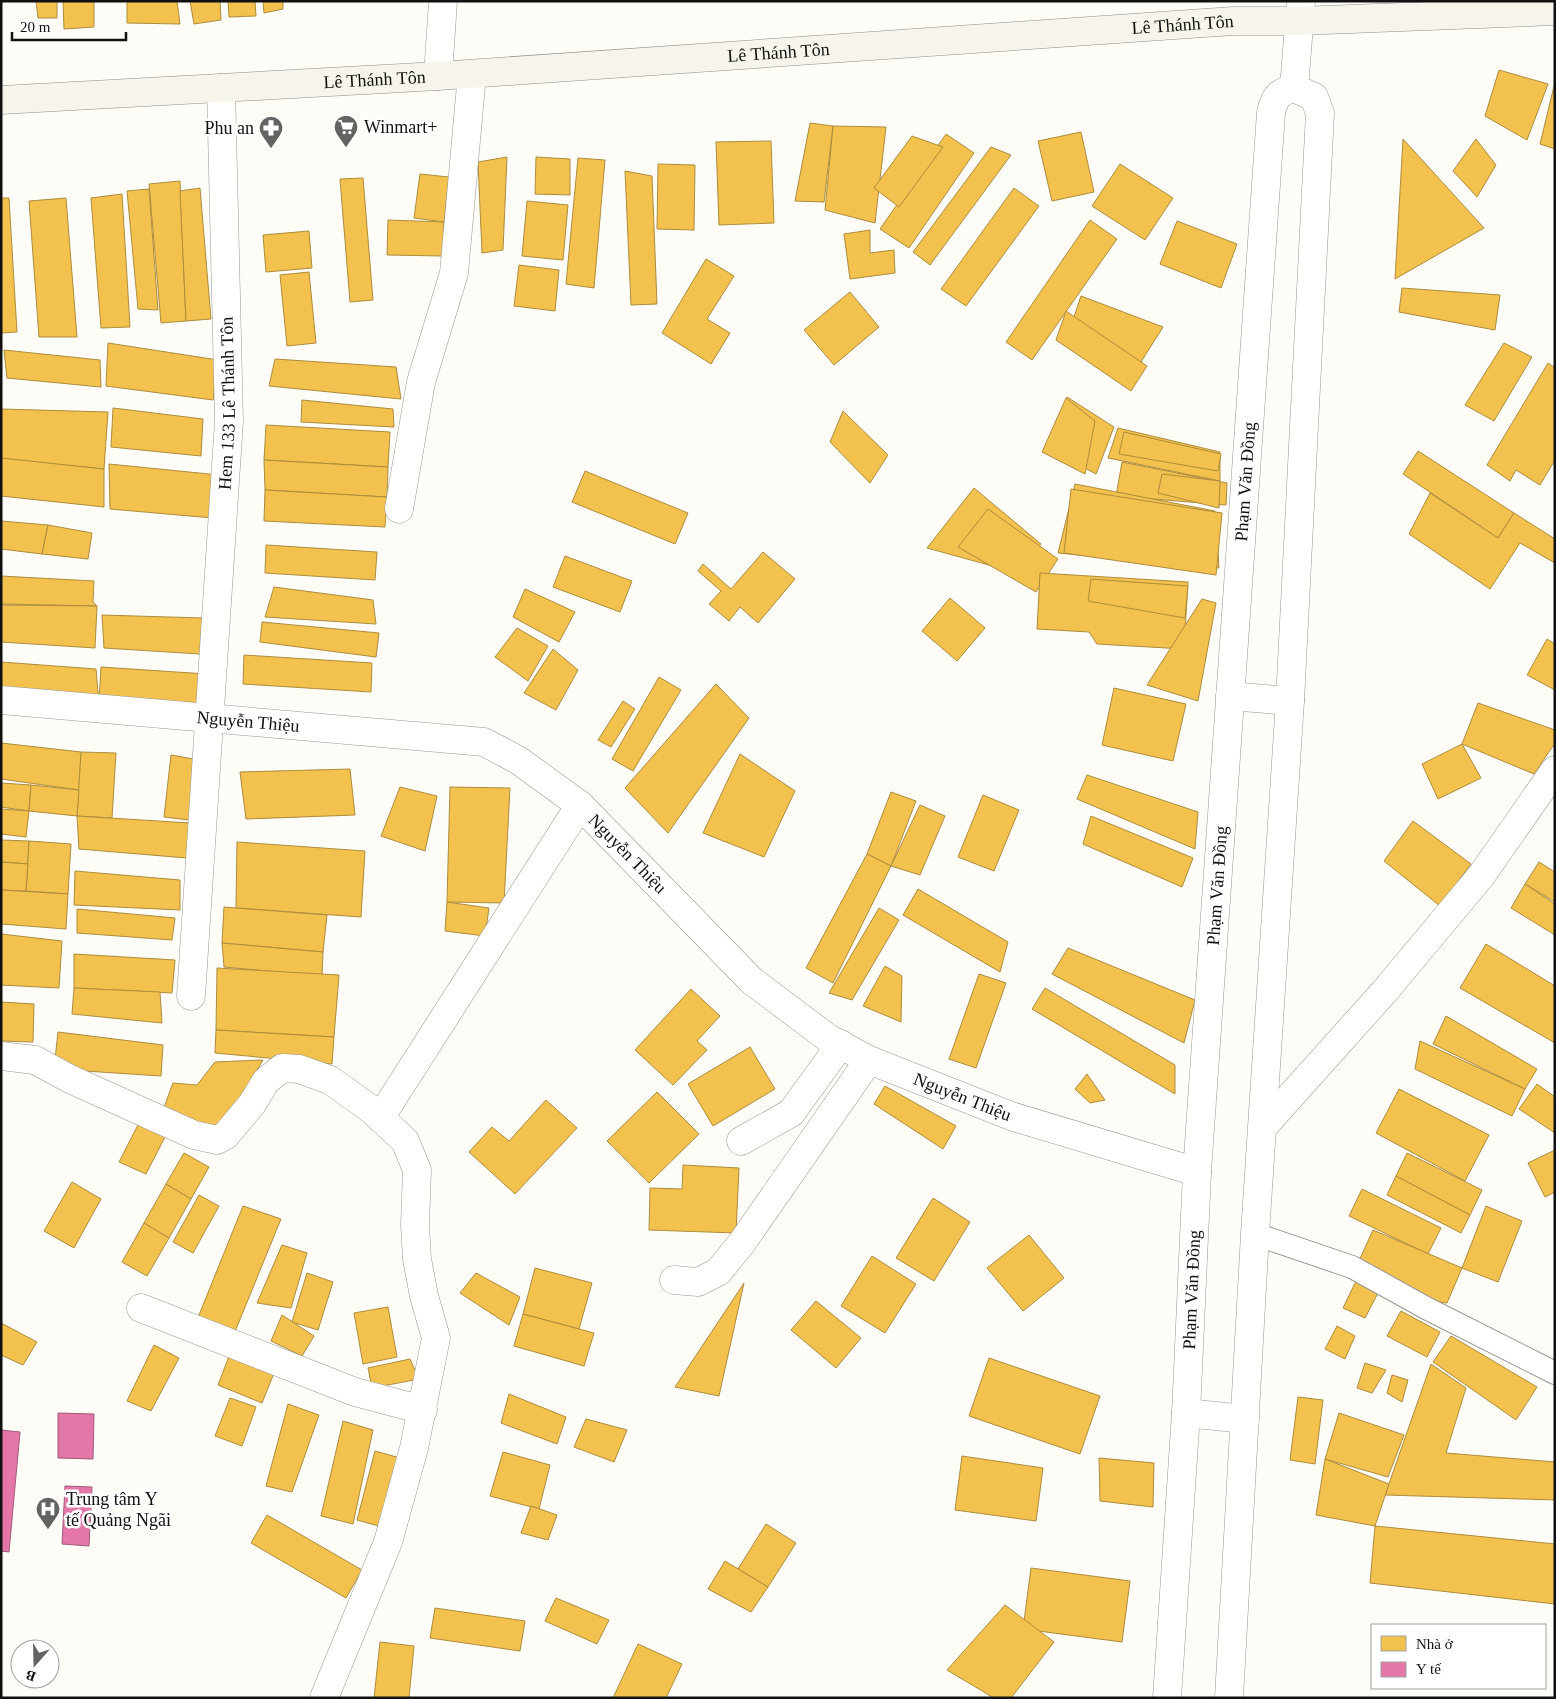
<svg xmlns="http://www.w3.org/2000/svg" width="1556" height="1699" viewBox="0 0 1556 1699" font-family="'Times New Roman',serif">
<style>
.homes{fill:#f2c14e;stroke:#ae8c3c}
.health{fill:#e377a8;stroke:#a4587b}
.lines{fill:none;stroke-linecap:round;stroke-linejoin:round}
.service-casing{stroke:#979795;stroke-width:24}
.minor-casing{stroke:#979795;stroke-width:29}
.tertiary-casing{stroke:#979795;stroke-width:29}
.secondary-casing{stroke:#8e8d8b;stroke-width:29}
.service{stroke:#fffffe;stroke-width:22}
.minor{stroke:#fffffe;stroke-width:28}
.tertiary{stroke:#fffffe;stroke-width:28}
.secondary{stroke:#f6f4eb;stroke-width:28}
.labels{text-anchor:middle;stroke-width:5;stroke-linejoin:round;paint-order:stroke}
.street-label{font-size:18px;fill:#111;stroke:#fff}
.poi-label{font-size:18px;fill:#111;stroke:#fff;text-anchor:start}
</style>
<rect width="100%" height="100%" fill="#fdfcf7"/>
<g class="homes">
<path d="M36 1H57V18H38Z"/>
<path d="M63 1H94V27L64 29Z"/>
<path d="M127 1H177L180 24 127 23Z"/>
<path d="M190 1H220L221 20 194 24Z"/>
<path d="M228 1H255L256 16 229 17Z"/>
<path d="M263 1H283V9L264 13Z"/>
<path d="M1499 70 1548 84 1527 140 1485 116Z"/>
<path d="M1555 82V149L1540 144Z"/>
<path d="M810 123 833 126 824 202 795 201Z"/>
<path d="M833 126 886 127 875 223 825 210Z"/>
<path d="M1081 132 1094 192 1052 201 1038 141Z"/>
<path d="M946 134 974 153 909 248 880 229Z"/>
<path d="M912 136 943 147 899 207 874 188Z"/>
<path d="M1403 139 1484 228 1395 279Z"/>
<path d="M1476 139 1496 165 1477 197 1453 171Z"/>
<path d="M771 141 774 223 719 225 716 142Z"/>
<path d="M991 147 1011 155 930 265 913 252Z"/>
<path d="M507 157 503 250 482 253 478 162Z"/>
<path d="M536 157 570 159V195L535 194Z"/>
<path d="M578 158 605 160 594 288 566 284Z"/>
<path d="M658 164 695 165 694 230 657 229Z"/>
<path d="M1120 164 1173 198 1145 240 1092 206Z"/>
<path d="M625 171 652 176 657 304 631 305Z"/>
<path d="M420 174 449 177 444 222 414 218Z"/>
<path d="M363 178 373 300 350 302 340 179Z"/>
<path d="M180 181 186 321 161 323 149 184Z"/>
<path d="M200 188 211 319 186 321 180 191Z"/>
<path d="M1014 188 1039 206 966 306 941 289Z"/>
<path d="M149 189 158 310 138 309 127 191Z"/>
<path d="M122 194 130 327 101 328 91 198Z"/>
<path d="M1 198H9L17 332 1 333Z"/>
<path d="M66 198 77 337H39L29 201Z"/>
<path d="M527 201 568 205 563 260 522 256Z"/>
<path d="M388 220 444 222 443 256 387 255Z"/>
<path d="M1090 220 1117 239 1032 360 1006 342Z"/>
<path d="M1177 221 1237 244 1221 288 1160 264Z"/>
<path d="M870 230V253L894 250 895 273 850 279 844 234Z"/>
<path d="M309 231 312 268 266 272 263 235Z"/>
<path d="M706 259 734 276 707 319 730 333 711 364 662 333Z"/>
<path d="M519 265 559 270 555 311 514 306Z"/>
<path d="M309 272 316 343 287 346 280 275Z"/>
<path d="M1402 288 1500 295 1495 330 1399 312Z"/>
<path d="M850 292 879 327 834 365 804 330Z"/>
<path d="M1081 296 1163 327 1129 381 1065 344Z"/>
<path d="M1066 311 1147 366 1131 391 1056 340Z"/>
<path d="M108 343 218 360 213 400 106 386Z"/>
<path d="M1504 343 1532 357 1494 421 1465 405Z"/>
<path d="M4 350 100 360 101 387 7 378Z"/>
<path d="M275 359 396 367 401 399 269 386Z"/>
<path d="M1548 363 1555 368V460L1540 485 1516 470 1510 481 1487 465Z"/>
<path d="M1067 397 1114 427 1096 474 1048 448Z"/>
<path d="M1066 398 1095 421 1085 474 1042 452Z"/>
<path d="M302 400 393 409 394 427 301 422Z"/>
<path d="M113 408 203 419 201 456 111 447Z"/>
<path d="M1 409 108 412 104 469 1 459Z"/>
<path d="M843 411 888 455 870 483 830 442Z"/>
<path d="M266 425 390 432 388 467 264 460Z"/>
<path d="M1118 428 1220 452V481L1108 458Z"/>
<path d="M1124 432 1221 454 1218 471 1119 454Z"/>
<path d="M1418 451 1514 513 1498 538 1403 474Z"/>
<path d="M1 458 104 469V507L1 496Z"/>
<path d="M264 460 388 467 387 497 265 490Z"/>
<path d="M1122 462 1227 483 1226 505 1116 496Z"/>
<path d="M109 464 219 475 213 518 110 509Z"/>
<path d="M585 471 688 513 675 544 572 502Z"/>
<path d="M1162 474 1220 481 1219 508 1158 493Z"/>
<path d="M1075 484 1215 511 1219 568 1058 553Z"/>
<path d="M974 488 1041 544 1018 573 927 548Z"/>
<path d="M1071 489 1222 513 1216 575 1064 553Z"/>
<path d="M265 490 387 497 385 527 264 521Z"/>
<path d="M1430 493 1498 538 1514 513 1555 539V563L1520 543 1490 589 1409 534Z"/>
<path d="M988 509 1058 559 1036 592 958 547Z"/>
<path d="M1 521 48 525 42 554 1 549Z"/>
<path d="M48 525 92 533 88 559 42 554Z"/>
<path d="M266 545 377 552 375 580 265 573Z"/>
<path d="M763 552 795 579 758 623 740 607 729 621 709 604 721 591 698 571 703 564 731 589Z"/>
<path d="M565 556 632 581 620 612 553 587Z"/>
<path d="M1040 573 1188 582 1184 649 1097 644 1089 632 1037 629Z"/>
<path d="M1 576 94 581 93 602 97 606 1 604Z"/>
<path d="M1091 579 1188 586 1185 618 1088 601Z"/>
<path d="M274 587 373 600 376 624 265 617Z"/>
<path d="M525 589 575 612 559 642 513 617Z"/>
<path d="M950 598 985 628 957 661 922 631Z"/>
<path d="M1202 599 1216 603 1198 701 1147 685Z"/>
<path d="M1 605 97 606 95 648 1 642Z"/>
<path d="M102 615 203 618 200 654 104 648Z"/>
<path d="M262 622 379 633 376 657 260 642Z"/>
<path d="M517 628 548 646 528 681 495 657Z"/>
<path d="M1547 639 1555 644V690L1527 675Z"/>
<path d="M553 649 578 670 556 710 524 693Z"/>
<path d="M244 655 372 663 371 692 243 684Z"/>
<path d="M1 662 96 669 99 703 1 697Z"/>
<path d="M101 667 207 674 204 711 99 703Z"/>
<path d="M659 677 681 690 633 771 612 759Z"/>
<path d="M716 684 749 718 668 833 625 788Z"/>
<path d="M1114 688 1186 704 1173 761 1102 745Z"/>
<path d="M623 701 635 709 611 747 598 740Z"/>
<path d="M1478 703 1555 730V743L1534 774 1462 744Z"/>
<path d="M1 743 81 752 79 790 1 779Z"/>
<path d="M1462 744 1481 778 1438 799 1422 764Z"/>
<path d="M81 752 116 753 112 818 77 816Z"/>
<path d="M740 754 795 791 764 857 703 833Z"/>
<path d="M171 755 199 760 197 821 164 817Z"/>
<path d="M350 769 355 815 246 819 240 772Z"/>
<path d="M1087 775 1198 812 1195 849 1077 799Z"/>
<path d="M1 783 31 785 29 811 1 807Z"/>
<path d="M31 785 79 790 77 816 29 811Z"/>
<path d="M400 787 437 796 425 851 381 836Z"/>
<path d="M450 787 510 788 504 903 447 902Z"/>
<path d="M891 792 916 801 891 866 867 854Z"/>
<path d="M983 795 1019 810 994 871 958 857Z"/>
<path d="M920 805 945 816 920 875 891 866Z"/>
<path d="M1 809 29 811 26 837 1 834Z"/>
<path d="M77 816 190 823 187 858 79 849Z"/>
<path d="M1091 816 1193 858 1182 887 1083 844Z"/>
<path d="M1413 821 1471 864 1440 906 1384 861Z"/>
<path d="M1 840 29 841 28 864 1 862Z"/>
<path d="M29 841 71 844 68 894 26 891Z"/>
<path d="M237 842 365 851 361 917 236 908Z"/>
<path d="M867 854 891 866 833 983 806 968Z"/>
<path d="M1 862 28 864 26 891 1 890Z"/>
<path d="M1539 862 1555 872V902L1525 884Z"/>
<path d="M75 871 180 880V910L74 905Z"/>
<path d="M1525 884 1555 904V935L1511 908Z"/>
<path d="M918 889 1008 942 1000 972 903 915Z"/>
<path d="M1 890 68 894 66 929 1 924Z"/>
<path d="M447 902 489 908 485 936 445 931Z"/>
<path d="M224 907 327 915 323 952 222 943Z"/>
<path d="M879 908 899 920 852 1000 829 993Z"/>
<path d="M77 909 175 918 172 940 77 933Z"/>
<path d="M1 934 62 941 59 988 1 985Z"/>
<path d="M222 943 323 952 322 976 224 967Z"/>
<path d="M1486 944 1555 986V1043L1460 988Z"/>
<path d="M1068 948 1195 1000 1184 1043 1052 974Z"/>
<path d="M74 954 175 960 172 993 74 988Z"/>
<path d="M885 966 902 976 901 1022 863 1006Z"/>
<path d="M217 968 339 975 334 1037 216 1030Z"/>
<path d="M979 974 1006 983 976 1068 949 1059Z"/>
<path d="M74 988 160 992 162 1023 72 1014Z"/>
<path d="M1045 988 1175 1065V1094L1032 1009Z"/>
<path d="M691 989 720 1016 697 1041 707 1050 673 1085 635 1050Z"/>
<path d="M1 1002 34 1004 33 1042 1 1041Z"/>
<path d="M1446 1016 1537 1069 1525 1089 1433 1044Z"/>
<path d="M216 1030 334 1037 332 1064 215 1053Z"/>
<path d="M58 1032 163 1045 161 1076 54 1069Z"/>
<path d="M1420 1041 1525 1089 1512 1116 1415 1069Z"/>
<path d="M750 1047 775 1089 713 1126 688 1084Z"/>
<path d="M263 1060 220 1135 162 1113 173 1083 197 1085 215 1062Z"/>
<path d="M1087 1074 1105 1100 1090 1103 1075 1089Z"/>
<path d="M1537 1084 1555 1097V1133L1519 1109Z"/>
<path d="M885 1086 956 1126 943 1149 874 1104Z"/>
<path d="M1399 1089 1489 1135 1465 1181 1376 1133Z"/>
<path d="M657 1092 699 1134 649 1183 607 1141Z"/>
<path d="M546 1100 577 1128 515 1194 469 1152 492 1127 509 1141Z"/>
<path d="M141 1119 167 1133 146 1174 119 1162Z"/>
<path d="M1555 1150V1192L1545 1197 1528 1163Z"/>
<path d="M184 1153 209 1167 191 1199 166 1184Z"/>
<path d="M1407 1153 1482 1190 1470 1215 1396 1176Z"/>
<path d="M683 1165 739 1168 736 1233 649 1230 650 1188 682 1189Z"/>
<path d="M1396 1176 1470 1215 1461 1233 1387 1195Z"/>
<path d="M72 1182 101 1199 74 1248 44 1231Z"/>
<path d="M166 1184 191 1199 169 1238 144 1223Z"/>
<path d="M1362 1189 1441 1228 1428 1254 1349 1216Z"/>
<path d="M199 1195 219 1206 193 1253 173 1242Z"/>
<path d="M933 1198 970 1222 934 1281 896 1258Z"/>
<path d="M243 1206 281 1219 234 1334 197 1320Z"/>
<path d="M1486 1206 1522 1221 1498 1282 1462 1268Z"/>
<path d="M144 1223 169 1238 147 1276 122 1262Z"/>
<path d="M1373 1230 1462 1268 1447 1303 1425 1300 1358 1263Z"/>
<path d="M1029 1235 1064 1278 1023 1311 987 1268Z"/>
<path d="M282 1245 307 1253 291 1308 257 1303Z"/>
<path d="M872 1256 916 1284 885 1333 841 1306Z"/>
<path d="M535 1268 592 1283 579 1329 523 1314Z"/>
<path d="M307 1273 333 1282 318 1330 292 1322Z"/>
<path d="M476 1273 520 1297 509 1325 460 1293Z"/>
<path d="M1356 1281 1378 1293 1365 1318 1343 1308Z"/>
<path d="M744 1283 719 1396 675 1387Z"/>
<path d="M816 1301 861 1338 836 1368 791 1330Z"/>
<path d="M388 1307 397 1357 363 1364 354 1313Z"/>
<path d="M1401 1311 1440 1332 1427 1357 1387 1336Z"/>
<path d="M523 1314 594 1333 584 1366 514 1346Z"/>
<path d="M282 1315 314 1336 302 1356 271 1341Z"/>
<path d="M1 1323 37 1342 23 1365 1 1355Z"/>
<path d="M1337 1326 1355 1336 1345 1359 1325 1349Z"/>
<path d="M1451 1336 1537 1387 1516 1420 1433 1362Z"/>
<path d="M154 1345 179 1358 151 1411 127 1401Z"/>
<path d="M231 1351 276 1368 262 1403 218 1385Z"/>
<path d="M989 1358 1100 1396 1080 1454 969 1416Z"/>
<path d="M410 1359 419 1379 372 1388 368 1368Z"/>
<path d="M1365 1363 1386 1370 1372 1393 1357 1388Z"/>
<path d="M1431 1364 1466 1388 1446 1453 1555 1462V1500L1385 1495Z"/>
<path d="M1392 1375 1408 1380 1402 1402 1387 1393Z"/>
<path d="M509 1394 566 1417 557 1444 501 1423Z"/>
<path d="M1298 1397 1323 1400 1315 1464 1290 1460Z"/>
<path d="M230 1398 256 1407 242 1446 215 1436Z"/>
<path d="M288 1404 319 1415 292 1492 266 1486Z"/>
<path d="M1339 1413 1404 1435 1388 1477 1325 1459Z"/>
<path d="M586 1419 627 1430 614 1462 574 1447Z"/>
<path d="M343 1421 373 1430 353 1524 321 1516Z"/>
<path d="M375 1451 404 1459 386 1528 357 1520Z"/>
<path d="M503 1452 550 1465 539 1509 490 1496Z"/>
<path d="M962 1456 1043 1468 1036 1521 955 1510Z"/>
<path d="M1099 1458 1154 1463 1153 1507 1100 1501Z"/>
<path d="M1325 1459 1389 1484 1375 1526 1316 1515Z"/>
<path d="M531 1506 557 1515 548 1540 521 1533Z"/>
<path d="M267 1515 362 1570 346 1598 251 1543Z"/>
<path d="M766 1524 796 1543 768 1587 738 1569Z"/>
<path d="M1375 1526 1555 1544V1604L1370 1583Z"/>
<path d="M725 1561 768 1587 751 1612 708 1589Z"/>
<path d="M1031 1568 1130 1581 1122 1642 1023 1629Z"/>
<path d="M556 1598 609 1620 597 1644 545 1621Z"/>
<path d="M1005 1605 1054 1642 1011 1698H994L947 1670Z"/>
<path d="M435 1608 525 1621 520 1651 430 1638Z"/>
<path d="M380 1642 414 1646 409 1698H374Z"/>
<path d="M638 1644 682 1664 666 1698H613Z"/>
</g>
<g class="health">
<path d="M58 1413 94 1414 93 1459 58 1458Z"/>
<path d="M1 1430 20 1432 9 1552 1 1551Z"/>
<path d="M65 1486 92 1487 89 1546 62 1544Z"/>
</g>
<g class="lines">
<defs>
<path id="service" d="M1255 1234 1352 1267 1426 1308 1555 1373"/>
<g id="minor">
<path d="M438 76 443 1"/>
<path d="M399 509 421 382 454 273 472 74"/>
<path id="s1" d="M1 700 484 742 518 760 580 805 752 981 828 1038 869 1060 1011 1116 1197 1172"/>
<path id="s2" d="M191 996 229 421 221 88"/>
<path d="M1 1056 35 1060 70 1079 194 1135 217 1140 226 1135 252 1104 266 1081 282 1068 299 1069 330 1080 372 1110 405 1141 417 1170 415 1225 417 1259 424 1296 436 1338 414 1448 388 1542 324 1698"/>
<path d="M380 1118 580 805"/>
<path d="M1263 1127 1384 992 1481 876 1555 770"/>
<path d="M741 1141 791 1113 841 1044"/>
<path d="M674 1280 698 1282 718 1272 741 1244 869 1060"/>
<path d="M141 1308 355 1392 423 1410"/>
</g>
<g id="tertiary">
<path d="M1294 88 1301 1"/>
<path d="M1230 696 1290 701"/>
<path d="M1186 1413 1245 1419"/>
<path id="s3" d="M1167 1698 1186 1413 1197 1172 1271 113C1274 98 1278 92 1294 88L1314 97 1320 113 1290 701 1255 1234 1229 1698"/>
</g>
<g id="secondary">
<path id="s4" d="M1 100 438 76 1233 21H1299L1555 11"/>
</g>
</defs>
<use href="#service" class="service-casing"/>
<use href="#minor" class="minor-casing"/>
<use href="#tertiary" class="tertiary-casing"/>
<use href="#secondary" class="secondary-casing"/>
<use href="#service" class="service"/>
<use href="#minor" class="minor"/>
<use href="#tertiary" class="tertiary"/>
<use href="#secondary" class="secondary"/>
</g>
<defs>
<symbol id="supermarket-pin" viewBox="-11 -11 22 30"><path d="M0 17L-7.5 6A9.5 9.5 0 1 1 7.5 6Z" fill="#646362" stroke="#fff"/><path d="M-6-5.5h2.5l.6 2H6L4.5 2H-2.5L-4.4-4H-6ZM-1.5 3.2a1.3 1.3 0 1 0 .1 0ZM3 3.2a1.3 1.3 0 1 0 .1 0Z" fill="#fff"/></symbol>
<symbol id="pharmacy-pin" viewBox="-11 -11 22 30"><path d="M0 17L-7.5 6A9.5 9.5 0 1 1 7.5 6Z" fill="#646362" stroke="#fff"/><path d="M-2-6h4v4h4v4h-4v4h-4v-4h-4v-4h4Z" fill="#fff"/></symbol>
<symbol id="hospital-pin" viewBox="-11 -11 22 30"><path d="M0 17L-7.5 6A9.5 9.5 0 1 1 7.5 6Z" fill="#646362" stroke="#fff"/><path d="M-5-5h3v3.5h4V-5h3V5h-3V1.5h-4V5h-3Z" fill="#fff"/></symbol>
</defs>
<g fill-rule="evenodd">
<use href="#supermarket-pin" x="332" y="113" width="28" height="38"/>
<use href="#pharmacy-pin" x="257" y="114" width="28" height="38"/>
<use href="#hospital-pin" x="34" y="1495" width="28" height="38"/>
</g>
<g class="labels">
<g class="street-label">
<text dy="6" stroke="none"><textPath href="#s4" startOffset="1184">Lê Thánh Tôn</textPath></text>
<text dy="6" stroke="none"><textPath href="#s4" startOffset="779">Lê Thánh Tôn</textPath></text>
<text dy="6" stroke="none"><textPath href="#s4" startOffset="374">Lê Thánh Tôn</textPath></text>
<text dy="6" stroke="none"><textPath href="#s2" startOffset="594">Hem 133 Lê Thánh Tôn</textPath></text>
<text dy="6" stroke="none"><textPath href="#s3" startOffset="1219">Phạm Văn Đồng</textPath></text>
<text dy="6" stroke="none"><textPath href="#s1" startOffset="248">Nguyễn Thiệu</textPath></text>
<text dy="6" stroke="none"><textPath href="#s1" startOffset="668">Nguyễn Thiệu</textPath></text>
<text dy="6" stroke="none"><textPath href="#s3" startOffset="814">Phạm Văn Đồng</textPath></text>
<text dy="6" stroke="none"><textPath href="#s1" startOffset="1088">Nguyễn Thiệu</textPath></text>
<text dy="6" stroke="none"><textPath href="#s3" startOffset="409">Phạm Văn Đồng</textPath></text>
</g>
<g class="poi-label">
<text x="364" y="133">Winmart+</text>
<text x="254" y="134" text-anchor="end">Phu an</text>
<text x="66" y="1505">Trung tâm Y<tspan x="66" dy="21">tế Quảng Ngãi</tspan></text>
</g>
</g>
<rect width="1556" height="1699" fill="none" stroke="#111111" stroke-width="5"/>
<rect x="1371" y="1624" width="175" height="65" fill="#ffffff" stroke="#a0a0a0"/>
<rect x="1381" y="1636" width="25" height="15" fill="#f2c14e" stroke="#a0a0a0"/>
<text x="1416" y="1649" font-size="15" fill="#111111">Nhà ở</text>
<rect x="1381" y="1662" width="25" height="15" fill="#e377a8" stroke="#a0a0a0"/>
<text x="1416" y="1674" font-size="15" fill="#111111">Y tế</text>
<g transform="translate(35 1664) rotate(200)"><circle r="24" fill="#ffffff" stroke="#a0a0a0"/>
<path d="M0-4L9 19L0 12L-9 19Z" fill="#646362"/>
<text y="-8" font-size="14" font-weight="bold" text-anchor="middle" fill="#111111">B</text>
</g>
<path d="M12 32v8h114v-8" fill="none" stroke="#111111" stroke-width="2.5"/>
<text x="20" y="32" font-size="15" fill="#111111" stroke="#ffffff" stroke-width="4" paint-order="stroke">20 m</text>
</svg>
